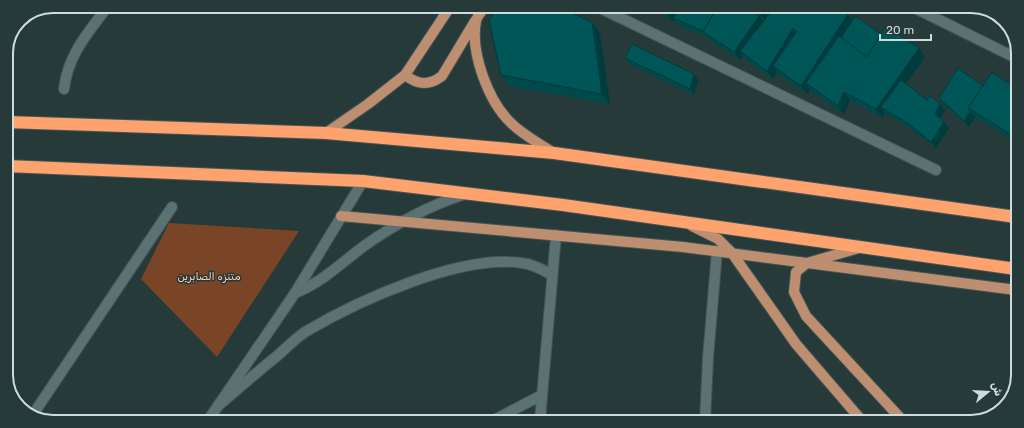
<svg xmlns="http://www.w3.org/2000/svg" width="1024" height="428" viewBox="0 0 1024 428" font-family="Rubik,Vazirmatn,sans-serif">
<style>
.green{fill:#7a4527}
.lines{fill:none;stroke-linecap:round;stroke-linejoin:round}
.minor-casing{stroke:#445556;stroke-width:12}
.major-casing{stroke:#445556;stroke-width:12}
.highway-casing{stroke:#445556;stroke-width:14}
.minor{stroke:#5c7171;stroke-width:10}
.major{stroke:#bd8e6f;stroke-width:10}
.highway{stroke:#fea26e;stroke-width:12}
.wall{fill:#00494b}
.shaded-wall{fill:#003c3d}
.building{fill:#005557;stroke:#003c3d}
.labels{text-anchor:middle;stroke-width:3;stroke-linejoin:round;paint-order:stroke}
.park-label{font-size:11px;fill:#fecaae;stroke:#263a3a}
.rim{fill:none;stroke:#d0dcdc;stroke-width:2}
</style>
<rect width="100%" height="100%" fill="#263a3a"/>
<path class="green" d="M169 223 299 231 217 357 141 279Z"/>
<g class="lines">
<defs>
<g id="minor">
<path d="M600 8 936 170"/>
<path d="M917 9 1018 59"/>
<path d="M64 89C68 54 88 33 108 6"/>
<path d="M295 293C323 282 341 263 364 246 395 224 428 206 465 194"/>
<path d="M219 405C238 389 257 372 277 356 286 348 295 339 305 332 357 301 460 254 522 263 533 264 543 270 552 275"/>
<path d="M32 416 172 207"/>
<path d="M209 419 295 293 363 181"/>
<path d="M494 420 542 395"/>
<path d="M540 420 556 235"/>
<path d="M705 421 708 358 717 251"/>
</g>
<g id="major">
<path d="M484 8C481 12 477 16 476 21 470 52 488 101 511 123 523 135 540 144 554 153"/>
<path d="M405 75C418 85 429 86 442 76L475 21"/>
<path d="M326 133 368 104 405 75 450 7"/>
<path d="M341 216 683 247 1016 290"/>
<path d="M692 226 718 239 732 253 796 344 863 422"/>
<path d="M859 248 807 263 796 272 794 292 806 316 904 422"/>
</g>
<g id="highway">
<path d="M6 122 326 133 554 153 1016 217"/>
<path d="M6 166 363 181 563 205 1016 269"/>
</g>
</defs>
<use href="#minor" class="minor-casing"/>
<use href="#major" class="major-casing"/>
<use href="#highway" class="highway-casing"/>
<use href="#minor" class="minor"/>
<use href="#major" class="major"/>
<use href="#highway" class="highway"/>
</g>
<g class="wall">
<path d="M653 8 843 9 853 20 881 34 919 48 925 57 906 84 927 100 945 110 940 119 949 128 936 148 913 130 885 113 882 118 850 100 844 115 812 92 810 90 807 94 779 75 777 73 773 79 746 60 743 56 740 60 709 40 707 37 677 24 674 20 673 22Z"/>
<path d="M592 22 600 33 610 104 508 86 501 75Z"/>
<path d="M625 58 694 74 698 80 694 95 629 64Z"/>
<path d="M983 86 1017 89V144L1007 137 975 117 969 127 943 104 939 98Z"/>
</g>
<g class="shaded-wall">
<path d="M671 8H682L673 18 674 20 673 22 667 13Z"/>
<path d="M762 9H773L769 14 765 11 769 17 766 22 760 13Z"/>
<path d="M848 14 854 22 806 83 810 90 807 94 801 86Z"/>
<path d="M759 16 765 25 740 51 743 56 740 60 734 52Z"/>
<path d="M592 22 600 33 610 104 602 94Z"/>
<path d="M793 28 799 37 773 66 777 73 773 79 767 71Z"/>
<path d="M919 48 925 57 887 111 881 107 885 113 882 118 876 109Z"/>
<path d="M694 74 698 80 694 95 690 89Z"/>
<path d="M844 92 850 100 844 115 838 106Z"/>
<path d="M940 104 945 110 939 120 935 114Z"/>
<path d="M970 112 975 117 969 127 964 121Z"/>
<path d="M944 122 949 128 936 148 931 142Z"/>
</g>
<g class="building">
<path d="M497 8H560L592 22 602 94 501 75 489 20Z"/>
<path d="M660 8H671L667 13Z"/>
<path d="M680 8H717L703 31 673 18Z"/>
<path d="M717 8 747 9 759 16 734 52 703 32Z"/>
<path d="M750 9H762L760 13Z"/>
<path d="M767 9H843L848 14 801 86 773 66 797 31 793 28 767 71 740 51 769 14 765 11Z"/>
<path d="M855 16 881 34 867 57 841 38Z"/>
<path d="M886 26 919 48 876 109 844 92 838 106 806 83 839 36 867 57Z"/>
<path d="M632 44 694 74 690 89 625 58Z"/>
<path d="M958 68 983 86 968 108 970 112 964 121 939 98Z"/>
<path d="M992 72 1017 89V140L1001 128 968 108Z"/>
<path d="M901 80 927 100 930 96 940 104 935 114 944 122 931 142 909 124 881 107Z"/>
</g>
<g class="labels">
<g class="park-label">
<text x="209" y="280">متنزه الصابرين</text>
</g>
</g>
<path d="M0 0H1024V428H0ZM53 13H971A40 40 0 0 1 1011 53V375A40 40 0 0 1 971 415H53A40 40 0 0 1 13 375V53A40 40 0 0 1 53 13Z" fill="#263a3a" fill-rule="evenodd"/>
<path class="rim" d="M53 13H971A40 40 0 0 1 1011 53V375A40 40 0 0 1 971 415H53A40 40 0 0 1 13 375V53A40 40 0 0 1 53 13Z"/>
<g transform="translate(988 392) rotate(72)" stroke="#263a3a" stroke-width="3" paint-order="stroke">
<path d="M0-3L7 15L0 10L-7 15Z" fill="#d0dcdc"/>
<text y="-6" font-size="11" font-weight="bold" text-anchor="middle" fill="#d0dcdc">ش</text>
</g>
<path d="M880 34v6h51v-6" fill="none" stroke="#d0dcdc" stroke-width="2"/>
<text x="886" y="34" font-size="12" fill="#d0dcdc" stroke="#263a3a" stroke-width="3" paint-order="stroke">20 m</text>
</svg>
